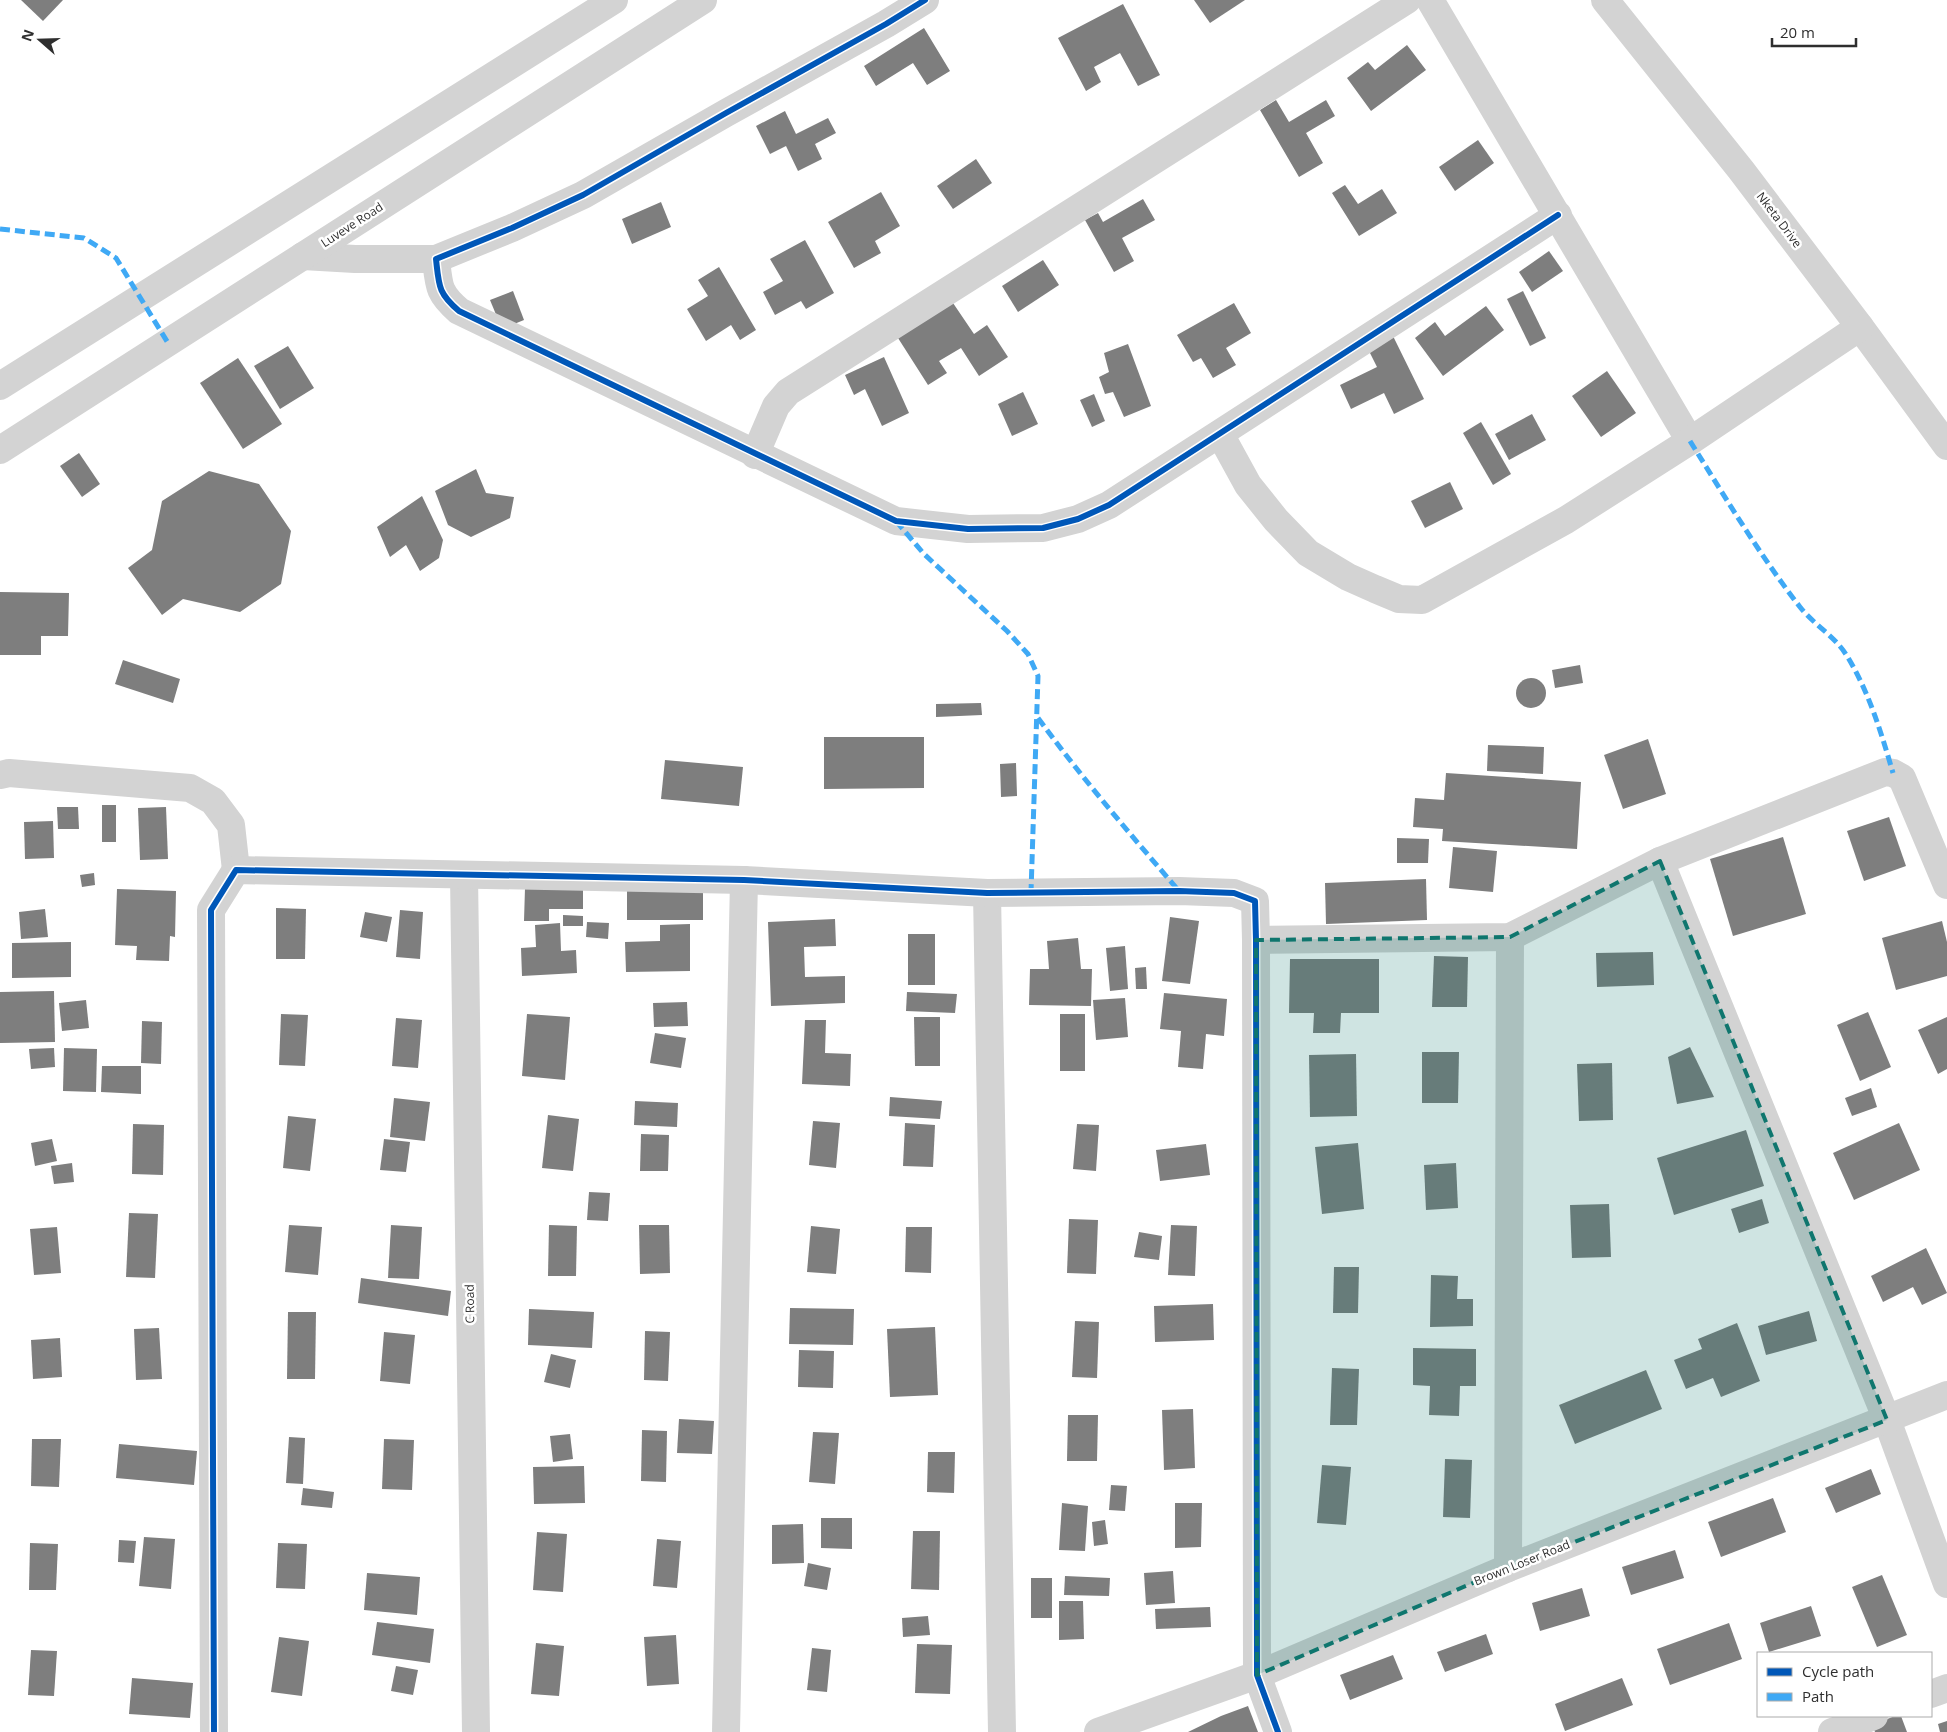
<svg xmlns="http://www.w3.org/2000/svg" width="1947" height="1732" viewBox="0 0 1947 1732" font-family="'Open Sans',sans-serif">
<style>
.building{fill:#7e7e7e}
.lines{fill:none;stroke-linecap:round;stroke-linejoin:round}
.minor{stroke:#d3d3d3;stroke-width:28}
.quiet{stroke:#3fa9f5;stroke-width:5;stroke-dasharray:10 5;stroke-linecap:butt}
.cycleway-casing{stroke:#fff;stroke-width:9}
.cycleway{stroke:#0057b8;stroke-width:6}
.marked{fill:#0f766e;fill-opacity:0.2;stroke:#0f766e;stroke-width:4;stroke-dasharray:10 6;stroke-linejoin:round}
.labels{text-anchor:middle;stroke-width:5;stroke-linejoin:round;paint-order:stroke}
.street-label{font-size:12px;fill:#2e2e2e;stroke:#fff}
</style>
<rect width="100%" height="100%" fill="#fff"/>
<g class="building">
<path d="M21 0H63L43 21Z"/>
<path d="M1194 0H1245L1210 23Z"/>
<path d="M1123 4 1160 75 1138 86 1120 53 1094 67 1101 82 1086 91 1058 38Z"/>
<path d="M924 28 950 71 927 85 913 63 876 86 864 66Z"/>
<path d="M1407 45 1426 70 1371 111 1347 78 1368 62 1375 70Z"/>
<path d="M1276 100 1289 122 1326 100 1335 116 1306 133 1323 163 1299 177 1260 110Z"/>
<path d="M785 111 796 134 828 118 836 133 815 144 822 159 798 171 786 146 770 154 756 126Z"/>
<path d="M1478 140 1494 163 1455 191 1439 167Z"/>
<path d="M976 159 992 183 953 209 937 186Z"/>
<path d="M1345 185 1358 204 1382 189 1397 213 1359 236 1332 193Z"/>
<path d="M881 192 900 226 875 241 881 253 854 268 828 222Z"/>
<path d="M1143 199 1155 220 1122 238 1134 261 1114 272 1085 220 1098 213 1103 222Z"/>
<path d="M661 202 671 227 632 244 622 219Z"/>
<path d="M805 240 834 293 806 309 801 301 775 315 763 292 783 281 770 259Z"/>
<path d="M1549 251 1563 271 1532 292 1519 272Z"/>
<path d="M1043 260 1059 285 1018 312 1002 286Z"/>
<path d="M719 267 756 330 740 340 731 325 706 341 687 309 708 296 698 280Z"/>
<path d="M513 291 524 320 502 329 490 300Z"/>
<path d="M1523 291 1546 338 1530 346 1507 299Z"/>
<path d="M953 303 974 334 987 325 1008 357 979 376 961 348 939 361 947 373 928 385 898 338Z"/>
<path d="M1234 303 1251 333 1226 348 1236 365 1213 378 1201 358 1193 362 1177 335Z"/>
<path d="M1486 306 1504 330 1443 376 1415 338 1435 322 1445 336Z"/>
<path d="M1393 336 1424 399 1394 414 1384 393 1351 409 1340 385 1377 367 1368 349Z"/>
<path d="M1128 344 1151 406 1124 417 1113 392 1105 394 1099 377 1109 372 1104 353Z"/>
<path d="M288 346 314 388 280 409 254 366Z"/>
<path d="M884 357 909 413 882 426 865 389 854 395 845 375Z"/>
<path d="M238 358 282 424 243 449 200 383Z"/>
<path d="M1607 371 1636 413 1601 437 1572 396Z"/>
<path d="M1023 392 1038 424 1012 436 998 404Z"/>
<path d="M1094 394 1105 421 1092 427 1080 400Z"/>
<path d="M1532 414 1546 440 1509 460 1495 434Z"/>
<path d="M1481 422 1511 474 1493 485 1463 433Z"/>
<path d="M79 453 100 484 82 497 60 466Z"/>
<path d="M476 469 486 493 514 497 510 518 471 537 448 525 435 491Z"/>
<path d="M209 471 259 484 291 531 281 584 240 612 183 599 162 615 128 568 152 550 162 501Z"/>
<path d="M1450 482 1463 509 1425 528 1411 501Z"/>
<path d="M422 496 443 540 439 558 420 571 406 545 390 557 377 527Z"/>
<path d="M0 592 69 593 68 636H41V655H0Z"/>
<path d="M123 660 180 679 173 703 115 684Z"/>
<path d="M1580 665 1583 683 1555 688 1552 670Z"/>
<circle cx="1531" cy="693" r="15"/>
<path d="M981 703 982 715 936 717V704Z"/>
<path d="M824 737H924V788L824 789Z"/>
<path d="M1648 739 1666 794 1623 809 1604 755Z"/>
<path d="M1488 745 1544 747 1543 774 1487 771Z"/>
<path d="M665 760 743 767 739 806 661 799Z"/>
<path d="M1016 763 1017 796 1001 797 1000 764Z"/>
<path d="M1446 773 1581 782 1577 849 1442 841 1443 829 1413 827 1415 798 1444 800Z"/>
<rect x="102" y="805" width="14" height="37"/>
<path d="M57 807H78L79 829H58Z"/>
<path d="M166 807 168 859 140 860 138 808Z"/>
<path d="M1889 817 1906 866 1864 881 1847 831Z"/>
<path d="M53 821 54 858 25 859 24 822Z"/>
<path d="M1783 837 1806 914 1733 936 1710 859Z"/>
<path d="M1397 838 1429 839 1428 863H1397Z"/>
<path d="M1453 847 1497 851 1493 892 1449 888Z"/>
<path d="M94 873 95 885 82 887 80 875Z"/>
<path d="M1426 879 1427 920 1326 924 1325 883Z"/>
<rect x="627" y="884" width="76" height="36"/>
<path d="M525 888H583V909H549V921H524Z"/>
<path d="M117 889 176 891 175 937 170 936 169 961 136 960 137 946 115 945Z"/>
<path d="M276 908 306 909 305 959H276Z"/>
<path d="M45 909 48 937 21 939 19 912Z"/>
<path d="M400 910 423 912 420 959 396 957Z"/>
<path d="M365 912 392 917 387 942 360 937Z"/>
<path d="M563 915 583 916V926H563Z"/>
<path d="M1170 917 1199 921 1190 984 1162 981Z"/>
<path d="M835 919 836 946 804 947 805 977 845 976V1003L771 1006 768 922Z"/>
<path d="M1942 921 1947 942V976L1896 990 1882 938Z"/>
<path d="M587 922 609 923 608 939 586 937Z"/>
<path d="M560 923 561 951 576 950 577 973 522 976 521 948 536 947 535 925Z"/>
<path d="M690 924V971L626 972 625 942 660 941V925Z"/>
<rect x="908" y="934" width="27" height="51"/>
<path d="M1078 938 1081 969H1092L1091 1006 1029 1005 1030 969H1049L1047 941Z"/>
<path d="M71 942V977L12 978V943Z"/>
<path d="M1125 946 1128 989 1110 991 1106 948Z"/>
<path d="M1653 952 1654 985 1597 987 1596 953Z"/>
<path d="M1434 956 1468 957 1467 1007H1432Z"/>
<path d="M1290 959H1379V1013H1341L1340 1033H1313L1314 1013H1289Z"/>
<path d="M1146 967 1147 989H1136L1135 968Z"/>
<path d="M54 991 55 1042 0 1043V992Z"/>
<path d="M907 992 957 994 955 1013 906 1011Z"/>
<path d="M1164 993 1227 999 1224 1036 1206 1034 1203 1069 1178 1067 1181 1031 1160 1029Z"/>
<path d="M1125 998 1128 1037 1096 1040 1093 1000Z"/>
<path d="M86 1000 89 1028 62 1031 59 1003Z"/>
<path d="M687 1002 688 1026 654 1027 653 1003Z"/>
<path d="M1868 1012 1891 1067 1860 1081 1837 1025Z"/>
<path d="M281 1014 308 1015 305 1066 279 1065Z"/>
<path d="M527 1014 570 1017 565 1080 522 1076Z"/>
<rect x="1060" y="1014" width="25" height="57"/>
<path d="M914 1017H940V1066H915Z"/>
<path d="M1947 1017V1069L1938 1074 1918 1030Z"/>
<path d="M396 1018 422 1020 418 1068 392 1066Z"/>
<path d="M805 1020H826L825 1053 851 1054 850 1086 802 1084Z"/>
<path d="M142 1021 162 1022 161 1064 141 1063Z"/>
<path d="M655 1033 686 1038 681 1068 650 1063Z"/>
<path d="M1690 1047 1714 1097 1677 1104 1668 1057Z"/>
<path d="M54 1048 55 1067 31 1069 29 1049Z"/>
<path d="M64 1048 97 1049 96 1092 63 1091Z"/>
<path d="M1422 1052H1459L1458 1103H1422Z"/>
<path d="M1356 1054 1357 1116 1310 1117 1309 1055Z"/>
<path d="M1612 1063 1613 1120 1579 1121 1577 1064Z"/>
<path d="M102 1066H141V1094L101 1092Z"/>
<path d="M1871 1088 1877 1107 1852 1116 1845 1098Z"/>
<path d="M890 1097 942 1101 940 1119 889 1116Z"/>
<path d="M394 1098 430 1102 425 1141 390 1137Z"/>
<path d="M635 1101 678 1103 677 1127 634 1125Z"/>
<path d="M548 1115 579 1119 573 1171 542 1168Z"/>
<path d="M288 1116 316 1119 310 1171 283 1168Z"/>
<path d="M813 1121 840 1123 836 1168 809 1165Z"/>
<path d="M905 1123 935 1125 933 1167 903 1166Z"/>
<path d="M1899 1123 1920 1170 1854 1200 1833 1153Z"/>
<path d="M133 1124 164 1125 163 1175 132 1174Z"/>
<path d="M1077 1124 1099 1125 1096 1171 1073 1169Z"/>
<path d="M1746 1130 1764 1186 1674 1215 1657 1158Z"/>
<path d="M641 1134 669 1135 668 1171H640Z"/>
<path d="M52 1139 57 1161 35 1166 31 1143Z"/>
<path d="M384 1139 410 1142 406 1172 380 1170Z"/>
<path d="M1358 1143 1364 1209 1322 1214 1315 1147Z"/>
<path d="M1206 1144 1210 1175 1160 1181 1156 1150Z"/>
<path d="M72 1163 74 1182 54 1184 51 1166Z"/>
<path d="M1456 1163 1458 1208 1426 1210 1424 1165Z"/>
<path d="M589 1192 610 1193 608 1221 587 1220Z"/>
<path d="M1762 1199 1769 1223 1739 1233 1731 1209Z"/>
<path d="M1609 1204 1611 1257 1572 1258 1570 1205Z"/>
<path d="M129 1213 158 1214 155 1278 126 1277Z"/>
<path d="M1069 1219 1098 1220 1096 1274 1067 1273Z"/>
<path d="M289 1225 322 1227 318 1275 285 1272Z"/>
<path d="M391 1225 422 1227 419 1279 388 1278Z"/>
<path d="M549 1225 577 1226 576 1276H548Z"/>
<path d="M639 1225H669L670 1273 640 1274Z"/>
<path d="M1171 1225 1197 1226 1195 1276 1168 1275Z"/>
<path d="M811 1226 840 1229 836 1274 807 1272Z"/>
<path d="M57 1227 61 1273 34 1275 30 1229Z"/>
<path d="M906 1227H932L931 1273 905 1272Z"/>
<path d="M1139 1232 1162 1236 1159 1260 1134 1257Z"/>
<path d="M1926 1248 1947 1293 1922 1305 1913 1287 1883 1302 1871 1276Z"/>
<path d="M1334 1267H1359L1358 1313H1333Z"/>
<path d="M1431 1275 1458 1276 1457 1299H1473V1326L1430 1327Z"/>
<path d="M361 1278 451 1291 448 1316 358 1303Z"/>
<path d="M1213 1304 1214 1340 1155 1342 1154 1306Z"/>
<path d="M790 1308 854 1309 853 1345 789 1344Z"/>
<path d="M529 1309 594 1312 592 1348 528 1345Z"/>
<path d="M1809 1311 1817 1341 1766 1355 1758 1326Z"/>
<path d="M288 1312H316L315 1379H287Z"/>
<path d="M1075 1321 1099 1322 1097 1378 1072 1377Z"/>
<path d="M1737 1323 1760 1381 1721 1397 1713 1378 1686 1389 1674 1360 1702 1349 1698 1339Z"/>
<path d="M935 1327 938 1395 890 1397 887 1329Z"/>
<path d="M159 1328 162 1379 136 1380 134 1329Z"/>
<path d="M645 1331 670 1332 668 1381 644 1380Z"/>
<path d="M384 1332 415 1335 410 1384 380 1381Z"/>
<path d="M60 1338 62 1377 33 1379 31 1340Z"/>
<path d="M1413 1348 1476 1349V1386H1460L1459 1416 1429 1415 1430 1386 1413 1385Z"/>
<path d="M799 1350 834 1351 833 1388 798 1387Z"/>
<path d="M551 1354 576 1360 570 1388 544 1382Z"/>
<path d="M1332 1368 1359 1369 1357 1425H1330Z"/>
<path d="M1646 1370 1662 1409 1575 1444 1559 1405Z"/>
<path d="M1193 1409 1195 1468 1164 1470 1162 1410Z"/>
<path d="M1068 1415H1098L1097 1461H1067Z"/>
<path d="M679 1419 714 1421 712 1454 677 1453Z"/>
<path d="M642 1430 667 1431 666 1482 641 1481Z"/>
<path d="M813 1432 839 1433 835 1484 809 1482Z"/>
<path d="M570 1434 573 1459 553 1462 550 1436Z"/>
<path d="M289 1437 305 1438 303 1484 286 1483Z"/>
<path d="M32 1439H61L59 1487 31 1486Z"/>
<path d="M384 1439 414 1440 412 1490 382 1489Z"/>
<path d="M119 1444 197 1451 194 1485 116 1478Z"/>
<path d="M928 1452H955L954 1493 927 1492Z"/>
<path d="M1445 1459 1472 1460 1470 1518 1443 1517Z"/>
<path d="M1322 1465 1351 1467 1346 1525 1317 1523Z"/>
<path d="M584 1466 585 1503 534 1504 533 1467Z"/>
<path d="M1871 1469 1881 1494 1836 1513 1825 1488Z"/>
<path d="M1111 1485 1127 1486 1125 1511 1109 1510Z"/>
<path d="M303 1488 334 1492 332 1508 301 1505Z"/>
<path d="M1773 1498 1786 1532 1721 1557 1708 1522Z"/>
<path d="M1062 1503 1088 1506 1085 1551 1059 1550Z"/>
<path d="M1175 1503H1202L1201 1547 1175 1548Z"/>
<path d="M821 1518H852V1549L821 1548Z"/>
<path d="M1105 1520 1108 1544 1094 1546 1092 1522Z"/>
<path d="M803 1524 804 1563 772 1564V1525Z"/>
<path d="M913 1531H940L939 1590 911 1589Z"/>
<path d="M537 1532 567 1534 563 1592 533 1590Z"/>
<path d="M144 1537 175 1539 171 1589 139 1586Z"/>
<path d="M657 1539 681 1541 677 1588 653 1586Z"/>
<path d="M119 1540 136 1541 134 1563 118 1562Z"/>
<path d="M30 1543 58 1544 56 1590H29Z"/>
<path d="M278 1543 307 1544 305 1589 276 1588Z"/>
<path d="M1675 1550 1684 1578 1631 1595 1622 1567Z"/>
<path d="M808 1563 831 1568 827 1590 804 1586Z"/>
<path d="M1173 1571 1175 1603 1146 1605 1144 1573Z"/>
<path d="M367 1573 420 1577 417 1615 364 1610Z"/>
<path d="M1882 1575 1907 1635 1877 1647 1852 1587Z"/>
<path d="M1065 1576 1110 1578 1109 1596 1064 1595Z"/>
<rect x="1031" y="1578" width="21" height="40"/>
<path d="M1582 1588 1590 1616 1540 1631 1532 1603Z"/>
<path d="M1059 1601H1083L1084 1639 1059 1640Z"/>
<path d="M1811 1606 1821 1636 1769 1652 1760 1623Z"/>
<path d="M1210 1607 1211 1627 1156 1629 1155 1609Z"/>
<path d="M928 1616 930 1635 903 1637 902 1618Z"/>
<path d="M377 1622 434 1629 430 1663 372 1655Z"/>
<path d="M1729 1623 1742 1659 1670 1685 1657 1649Z"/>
<path d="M1486 1634 1493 1654 1445 1672 1437 1652Z"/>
<path d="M676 1635 679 1684 647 1686 644 1637Z"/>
<path d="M279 1637 309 1641 302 1696 271 1692Z"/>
<path d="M536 1643 564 1646 559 1696 531 1694Z"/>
<path d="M917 1644 952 1645 950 1694 915 1693Z"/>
<path d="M812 1648 831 1650 827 1692 807 1690Z"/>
<path d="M31 1650 57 1651 54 1696 28 1695Z"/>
<path d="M1393 1655 1403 1679 1350 1700 1340 1675Z"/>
<path d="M396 1666 418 1670 413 1695 391 1691Z"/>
<path d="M132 1678 193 1683 190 1718 129 1714Z"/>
<path d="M1622 1678 1633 1705 1565 1731 1555 1704Z"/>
<path d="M1248 1706 1258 1732H1188L1221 1716Z"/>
<path d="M1895 1716H1901L1907 1732H1875L1872 1725Z"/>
<path d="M1947 1721V1732H1940L1938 1724Z"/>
</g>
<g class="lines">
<g class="minor">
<path d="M925 0 886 24 726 113 583 195 512 228 436 259C439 286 438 293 459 311L896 521 968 529 1043 528 1078 519 1109 505 1558 215"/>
<path d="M1430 0 1690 441"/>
<path d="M1605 0 1741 170 1860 327 1947 446"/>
<path d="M303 256 355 259H436"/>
<path d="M0 386 614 0"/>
<path d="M1220 434 1248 485 1276 520 1308 553 1348 577 1375 589 1399 599 1422 600 1566 520 1690 441 1860 327"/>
<path d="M0 450 703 0"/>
<path d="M755 455 776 406 788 392 1407 0"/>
<path d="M0 775 9 773 190 788 213 801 231 825 236 870"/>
<path d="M1660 861 1887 1420 1947 1584"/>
<path d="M464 875 476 1732"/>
<path d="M987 893 1002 1732"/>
<path d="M1256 940 1510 937 1660 861 1885 772 1893 773 1902 778 1947 885"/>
<path d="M1508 1568 1510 937"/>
<path d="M1931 1694 1947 1688"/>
<path d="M214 1732 211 910 236 870 744 880 987 893 1179 891 1234 893 1255 901 1256 940 1257 1675 1278 1732"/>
<path d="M726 1732 744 880"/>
<path d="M1098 1732 1257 1675 1508 1568 1947 1395"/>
<path d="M1832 1732 1874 1716"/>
</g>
<g class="quiet">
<path d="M0 229 84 238 116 258 168 343"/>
<path d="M1690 441C1725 497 1759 554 1800 607 1814 625 1835 636 1847 656 1869 692 1881 732 1893 773"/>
<path d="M896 521 924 554 1007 631 1028 654 1038 676 1031 892"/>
<path d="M1038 718C1082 778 1130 834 1179 891"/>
</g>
<defs>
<g id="cycleway">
<path d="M925 0 886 24 726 113 583 195 512 228 436 259C439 286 438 293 459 311L896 521 968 529 1043 528 1078 519 1109 505 1558 215"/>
<path d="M214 1732 211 910 236 870 744 880 987 893 1179 891 1234 893 1255 901 1256 940 1257 1675 1278 1732"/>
</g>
</defs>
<use href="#cycleway" class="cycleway-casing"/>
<use href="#cycleway" class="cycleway"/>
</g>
<path class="marked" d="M1660 861 1887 1420 1508 1568 1257 1675 1256 940 1510 937Z"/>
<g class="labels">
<g class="street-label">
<text transform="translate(1779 220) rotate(53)" y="4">Nketa Drive</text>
<text transform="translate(352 225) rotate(-33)" y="4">Luveve Road</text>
<text transform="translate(470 1304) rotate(-91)" y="4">C Road</text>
<text transform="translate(1522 1563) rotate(-22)" y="4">Brown Loser Road</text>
</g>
</g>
<rect x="1757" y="1652" width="175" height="65" fill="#ffffff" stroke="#ababab"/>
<rect x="1767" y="1668" width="25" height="8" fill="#0057b8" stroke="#ababab"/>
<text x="1802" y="1677" font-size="15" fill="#2e2e2e">Cycle path</text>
<rect x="1767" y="1693" width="25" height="8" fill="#3fa9f5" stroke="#ababab"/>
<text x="1802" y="1702" font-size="15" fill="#2e2e2e">Path</text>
<g transform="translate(40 40) rotate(290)" stroke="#ffffff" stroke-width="4" paint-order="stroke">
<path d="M0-4L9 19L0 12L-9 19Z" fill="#2e2e2e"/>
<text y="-8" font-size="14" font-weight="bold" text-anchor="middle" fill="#2e2e2e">N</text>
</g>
<path d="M1772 38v8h84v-8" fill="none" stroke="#2e2e2e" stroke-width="2.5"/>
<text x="1780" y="38" font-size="15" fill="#2e2e2e" stroke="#ffffff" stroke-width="4" paint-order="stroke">20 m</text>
</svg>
